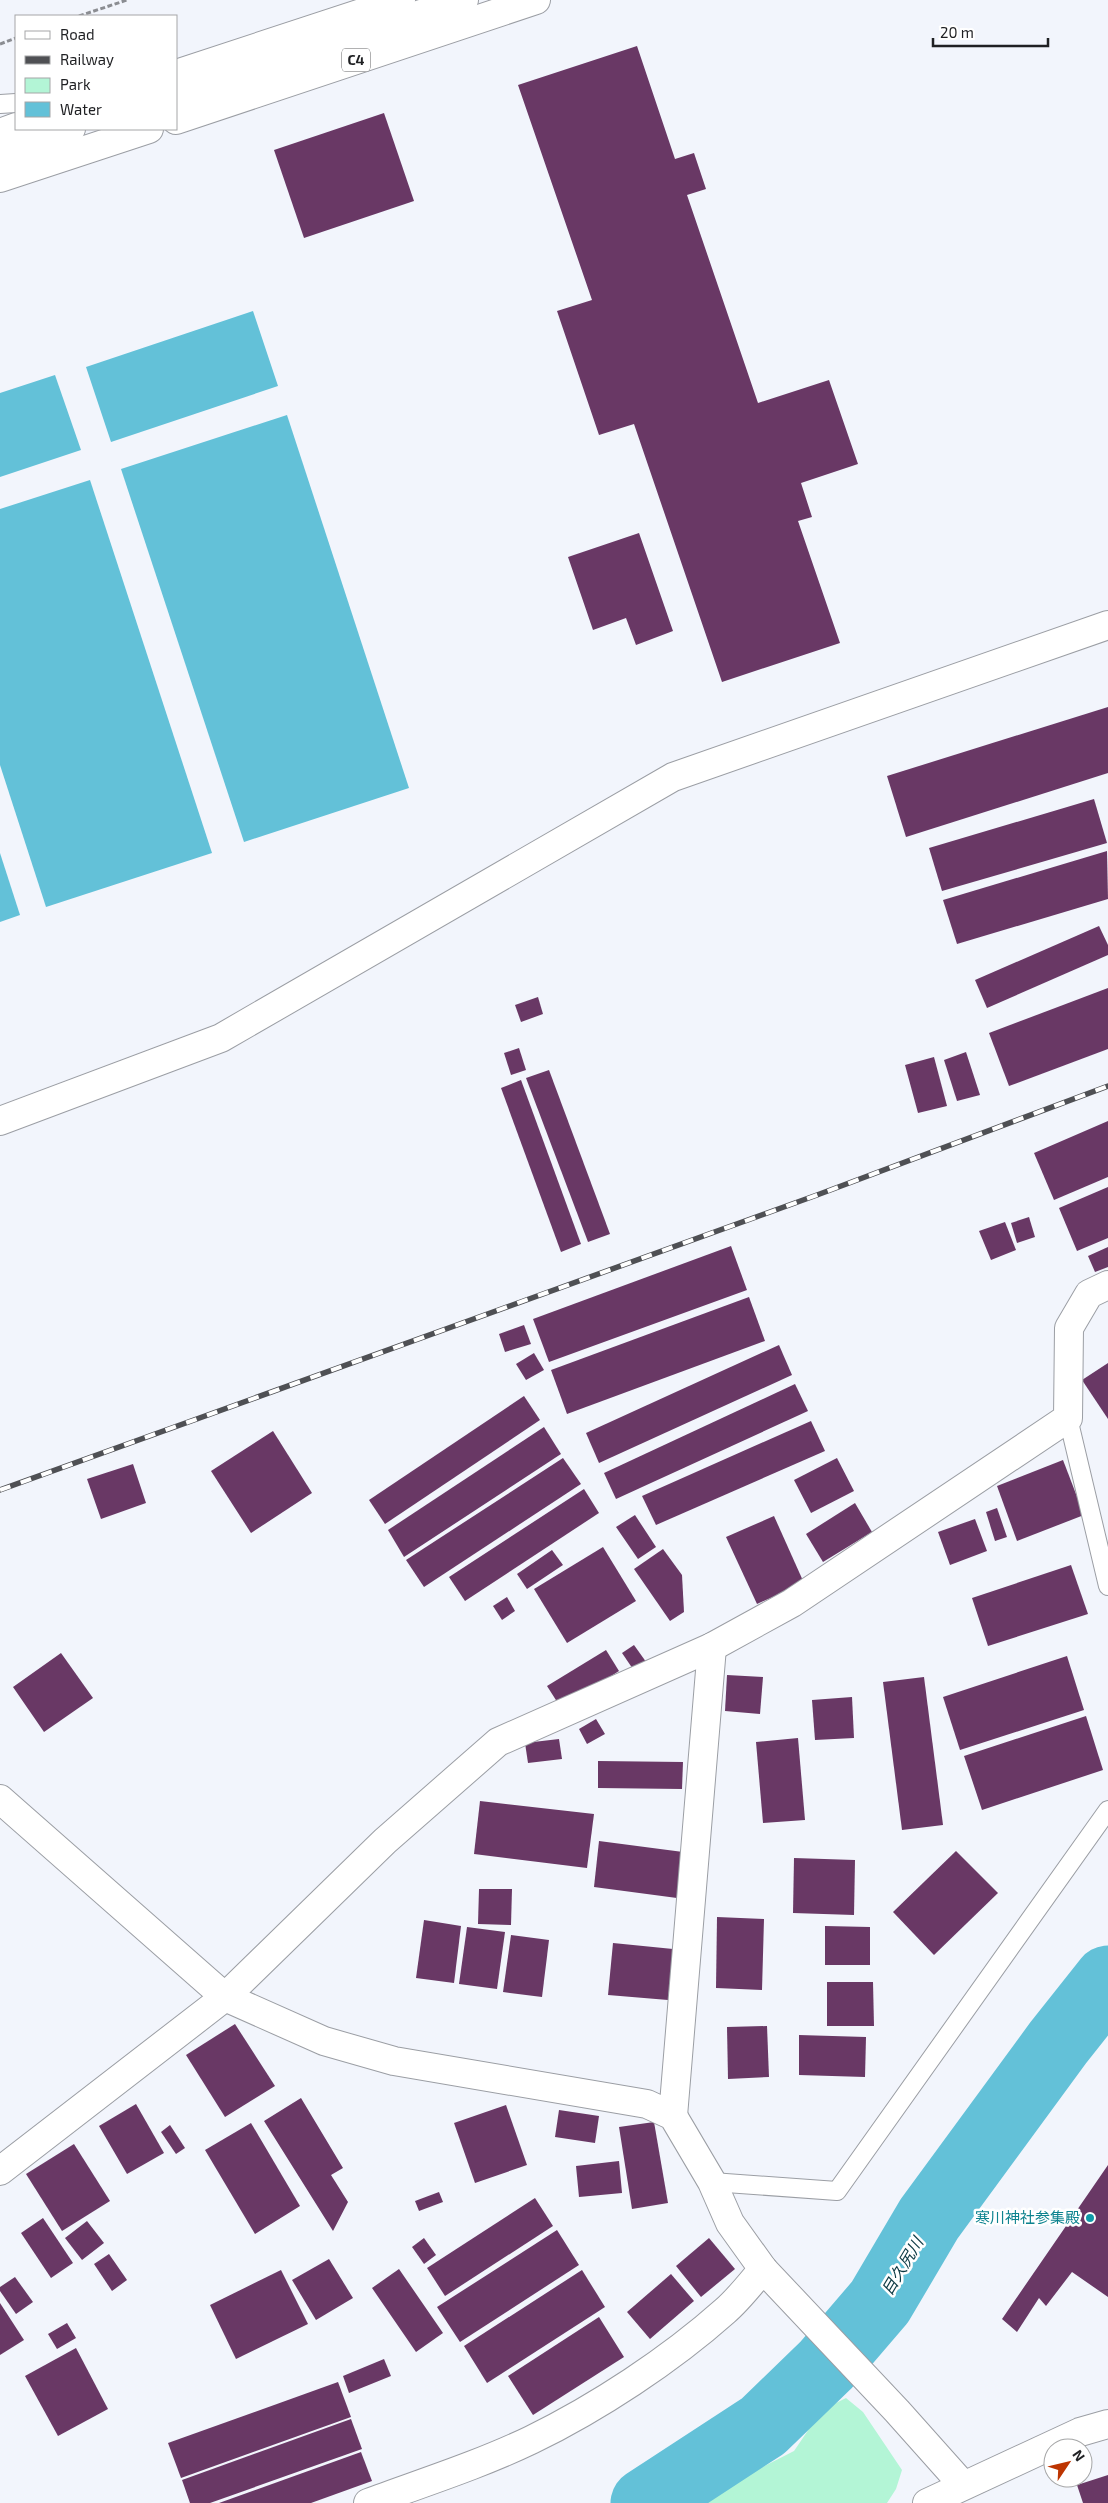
<svg xmlns="http://www.w3.org/2000/svg" width="1108" height="2503" viewBox="0 0 1108 2503" font-family="'Exo 2','Noto Sans JP',sans-serif">
<style>
.green{fill:#b3f5d6}
.water{fill:#63c1d8}
.lines{fill:none;stroke-linecap:round;stroke-linejoin:round}
.river{stroke:#63c1d8;stroke-width:69}
.building{fill:#693865}
.service-casing{stroke:#9b9ea4;stroke-width:20}
.minor-casing{stroke:#9b9ea4;stroke-width:30}
.tertiary-casing{stroke:#9b9ea4;stroke-width:30}
.motorway-casing{stroke:#9b9ea4;stroke-width:30}
.path{stroke:#8b8d92;stroke-width:3;stroke-dasharray:5 2.5;stroke-linecap:butt}
.service{stroke:#fff;stroke-width:18}
.minor{stroke:#fff;stroke-width:28}
.tertiary{stroke:#fff;stroke-width:28}
.motorway{stroke:#fff;stroke-width:28}
.rail-casing{stroke:#4f5054;stroke-width:5.5}
.rail{stroke:#fff;stroke-width:4;stroke-dasharray:11;stroke-linecap:butt}
.culture-dot{fill:#0f9aa8;stroke:#fff;stroke-width:2}
.labels{text-anchor:middle;stroke-width:5;stroke-linejoin:round;paint-order:stroke}
.shield{fill:#fff;stroke:#626365;stroke-width:1}
.shield-label{font-size:14px;font-weight:bold;fill:#1f2023}
.culture-label{font-size:15px;fill:#0d838f;stroke:#fff;text-anchor:end}
.water-label{font-size:16px;font-style:italic;fill:#0b3842;stroke:#fff}
</style>
<rect width="100%" height="100%" fill="#f2f5fc"/>
<path class="green" d="M846 2398 863 2412 902 2470 896 2489 887 2503H691L794 2451 822 2410Z"/>
<g class="water">
<path d="M253 311 278 386 111 442 86 367Z"/>
<path d="M55 375 81 450 0 477V393Z"/>
<path d="M287 415 409 788 244 842 121 469Z"/>
<path d="M90 480 212 853 46 907 0 765V509Z"/>
<path d="M0 853 20 915 0 922Z"/>
</g>
<g class="lines">
<path class="river" d="M645 2503 763 2426 826 2365 880 2302 929 2219 1058 2043 1108 1980"/>
</g>
<g class="building">
<path d="M637 46 675 159 694 153 706 189 687 195 758 403 829 380 858 464 801 483 812 517 798 521 840 643 722 682 634 424 599 435 557 311 592 300 518 85Z"/>
<path d="M384 113 414 201 304 238 274 150Z"/>
<path d="M639 533 673 631 636 645 626 618 593 630 568 557Z"/>
<path d="M1108 707V773L906 837 887 776Z"/>
<path d="M1094 799 1107 843 942 891 929 848Z"/>
<path d="M1107 851 1108 899 957 944 943 900Z"/>
<path d="M1099 926 1108 945V955L987 1008 975 980Z"/>
<path d="M1108 988V1049L1009 1086 989 1033Z"/>
<path d="M538 997 543 1014 521 1022 515 1005Z"/>
<path d="M519 1048 526 1070 511 1075 504 1053Z"/>
<path d="M966 1052 980 1095 957 1101 944 1060Z"/>
<path d="M934 1057 947 1106 918 1113 905 1065Z"/>
<path d="M549 1070 610 1234 588 1242 526 1078Z"/>
<path d="M521 1080 581 1244 561 1252 501 1088Z"/>
<path d="M1108 1121V1177L1054 1200 1034 1153Z"/>
<path d="M1108 1187V1238L1077 1251 1059 1208Z"/>
<path d="M1029 1217 1035 1237 1017 1243 1011 1223Z"/>
<path d="M1005 1222 1016 1250 991 1260 979 1231Z"/>
<path d="M731 1246 747 1290 549 1362 533 1319Z"/>
<path d="M1108 1247V1267L1095 1272 1088 1256Z"/>
<path d="M749 1297 765 1341 567 1414 551 1370Z"/>
<path d="M524 1325 531 1344 505 1352 499 1334Z"/>
<path d="M779 1345 792 1375 599 1463 586 1433Z"/>
<path d="M534 1353 544 1370 526 1380 516 1364Z"/>
<path d="M1108 1363V1419L1082 1380Z"/>
<path d="M795 1384 808 1411 616 1499 604 1473Z"/>
<path d="M524 1396 540 1420 385 1524 369 1500Z"/>
<path d="M811 1421 825 1451 656 1525 642 1496Z"/>
<path d="M544 1427 561 1454 404 1557 388 1530Z"/>
<path d="M273 1431 312 1493 251 1533 211 1471Z"/>
<path d="M563 1458 581 1484 424 1587 406 1560Z"/>
<path d="M837 1458 854 1491 811 1513 794 1480Z"/>
<path d="M1063 1460 1084 1515 1017 1541 997 1486Z"/>
<path d="M133 1464 146 1503 101 1519 87 1479Z"/>
<path d="M584 1489 599 1513 465 1601 449 1577Z"/>
<path d="M855 1503 872 1532 823 1562 806 1534Z"/>
<path d="M997 1508 1007 1537 995 1541 986 1512Z"/>
<path d="M635 1515 656 1547 638 1559 616 1527Z"/>
<path d="M774 1516 804 1583 757 1604 726 1537Z"/>
<path d="M975 1519 987 1551 950 1565 938 1532Z"/>
<path d="M603 1547 636 1601 567 1643 534 1589Z"/>
<path d="M663 1549 682 1575 684 1612 670 1621 634 1569Z"/>
<path d="M552 1550 563 1565 527 1589 517 1574Z"/>
<path d="M1071 1565 1088 1614 988 1646 972 1598Z"/>
<path d="M507 1597 515 1611 502 1620 493 1606Z"/>
<path d="M634 1645 649 1666 637 1675 622 1653Z"/>
<path d="M606 1650 619 1671 561 1708 547 1686Z"/>
<path d="M61 1653 93 1698 44 1732 13 1687Z"/>
<path d="M1067 1656 1084 1710 960 1750 943 1697Z"/>
<path d="M727 1675 763 1677 760 1714 725 1711Z"/>
<path d="M924 1677 943 1825 902 1830 883 1682Z"/>
<path d="M852 1697 854 1738 815 1740 812 1700Z"/>
<path d="M1086 1716 1103 1770 982 1810 964 1756Z"/>
<path d="M596 1719 605 1734 587 1744 579 1729Z"/>
<path d="M798 1738 805 1820 763 1823 756 1742Z"/>
<path d="M559 1739 562 1759 528 1763 525 1743Z"/>
<path d="M598 1761 683 1762 682 1789 598 1788Z"/>
<path d="M480 1801 594 1814 587 1868 474 1854Z"/>
<path d="M599 1841 683 1852 677 1898 594 1887Z"/>
<path d="M956 1851 998 1893 934 1955 893 1912Z"/>
<path d="M794 1858 855 1860 854 1915 793 1913Z"/>
<path d="M479 1889H512L511 1925 478 1924Z"/>
<path d="M717 1917 764 1919 762 1990 716 1988Z"/>
<path d="M424 1920 461 1926 454 1983 416 1978Z"/>
<path d="M825 1926 870 1927V1965H825Z"/>
<path d="M467 1927 505 1932 497 1989 459 1984Z"/>
<path d="M511 1935 549 1940 542 1997 503 1992Z"/>
<path d="M613 1943 673 1949 668 2000 608 1995Z"/>
<path d="M827 1982H873L874 2026H827Z"/>
<path d="M235 2024 275 2086 225 2117 186 2055Z"/>
<path d="M767 2026 769 2077 728 2079 727 2027Z"/>
<path d="M799 2035 866 2037 865 2077 799 2075Z"/>
<path d="M301 2098 343 2168 331 2175 348 2202 333 2231 264 2121Z"/>
<path d="M136 2104 164 2153 127 2174 99 2126Z"/>
<path d="M506 2105 527 2165 475 2183 454 2123Z"/>
<path d="M559 2110 599 2116 595 2143 555 2137Z"/>
<path d="M654 2122 668 2203 632 2209 619 2127Z"/>
<path d="M251 2123 300 2206 255 2234 205 2150Z"/>
<path d="M170 2125 185 2148 176 2154 161 2132Z"/>
<path d="M74 2144 110 2201 62 2231 26 2174Z"/>
<path d="M619 2161 622 2193 579 2197 576 2166Z"/>
<path d="M1108 2165V2297L1072 2272 1046 2306 1039 2298 1017 2332 1002 2319Z"/>
<path d="M439 2192 443 2202 419 2211 415 2201Z"/>
<path d="M535 2198 553 2226 445 2296 427 2268Z"/>
<path d="M43 2218 73 2263 51 2278 21 2233Z"/>
<path d="M87 2221 104 2243 82 2260 65 2238Z"/>
<path d="M557 2230 579 2265 460 2342 437 2307Z"/>
<path d="M424 2238 436 2255 424 2264 412 2247Z"/>
<path d="M709 2238 735 2269 701 2297 676 2266Z"/>
<path d="M109 2254 127 2280 112 2291 94 2264Z"/>
<path d="M329 2259 353 2298 316 2320 292 2280Z"/>
<path d="M399 2269 443 2333 416 2352 372 2288Z"/>
<path d="M281 2270 308 2324 236 2359 210 2305Z"/>
<path d="M582 2270 605 2307 487 2383 464 2346Z"/>
<path d="M671 2274 694 2301 650 2339 627 2312Z"/>
<path d="M15 2277 33 2302 16 2314 0 2291V2287Z"/>
<path d="M0 2303 24 2340 0 2355Z"/>
<path d="M599 2317 624 2357 533 2415 508 2376Z"/>
<path d="M67 2323 76 2338 57 2349 48 2334Z"/>
<path d="M76 2348 108 2409 58 2436 25 2376Z"/>
<path d="M384 2359 391 2376 349 2393 343 2376Z"/>
<path d="M338 2382 351 2417 181 2478 168 2443Z"/>
<path d="M351 2419 362 2449 210 2503H190L182 2480Z"/>
<path d="M361 2452 372 2481 311 2503H219Z"/>
<path d="M1108 2475V2503H1083L1077 2485Z"/>
</g>
<g class="lines">
<defs>
<g id="service">
<path d="M0 104 16 103"/>
<path d="M1068 1418 1108 1586"/>
<path d="M712 2182 837 2191 1108 1810"/>
</g>
<g id="minor">
<path d="M0 1121 221 1038 673 777 1108 625"/>
<path d="M0 1799 225 1997 324 2041 394 2061 647 2104 673 2116 712 2182 730 2223 763 2269 897 2411 963 2485"/>
<path d="M673 2116 712 1647"/>
<path d="M0 2171 225 1997 385 1841 498 1742 712 1647 792 1603 1068 1418 1069 1328 1089 1294 1108 1285"/>
<path d="M368 2503C422 2483 479 2465 531 2440 597 2408 670 2360 725 2311 739 2299 751 2283 763 2269"/>
</g>
<g id="tertiary">
<path d="M176 94 464 0"/>
<path d="M0 152 71 129"/>
<path d="M927 2503 1080 2432 1108 2424"/>
</g>
<g id="motorway">
<path d="M176 74 401 0"/>
<path d="M176 120 536 0"/>
<path d="M0 133 16 127"/>
<path d="M0 178 149 129"/>
</g>
</defs>
<use href="#service" class="service-casing"/>
<use href="#minor" class="minor-casing"/>
<use href="#tertiary" class="tertiary-casing"/>
<use href="#motorway" class="motorway-casing"/>
<g class="path">
<path d="M79 16 127 0"/>
<path d="M0 44 16 38"/>
</g>
<use href="#service" class="service"/>
<use href="#minor" class="minor"/>
<use href="#tertiary" class="tertiary"/>
<use href="#motorway" class="motorway"/>
<defs>
<path id="rail" d="M0 1490 817 1195 1108 1086"/>
</defs>
<use href="#rail" class="rail-casing"/>
<use href="#rail" class="rail"/>
</g>
<circle class="culture-dot" cx="1090" cy="2218" r="5"/>
<g class="labels">
<rect class="shield" x="342" y="48.5" width="28" height="23" rx="4"/>
<g class="shield-label">
<text x="356" y="65">C4</text>
</g>
<g class="culture-label">
<text x="1080" y="2223">寒川神社参集殿</text>
</g>
<g class="water-label">
<text transform="translate(902 2266) rotate(-59)" y="6">目久尻川</text>
</g>
</g>
<rect x="15" y="15" width="162" height="115" fill="#ffffff" stroke="#a5a6a7"/>
<rect x="25" y="31" width="25" height="8" fill="#ffffff" stroke="#a5a6a7"/>
<text x="60" y="40" font-size="15" fill="#1f2023">Road</text>
<rect x="25" y="56" width="25" height="8" fill="#4f5054" stroke="#a5a6a7"/>
<text x="60" y="65" font-size="15" fill="#1f2023">Railway</text>
<rect x="25" y="78" width="25" height="15" fill="#b3f5d6" stroke="#a5a6a7"/>
<text x="60" y="90" font-size="15" fill="#1f2023">Park</text>
<rect x="25" y="102" width="25" height="15" fill="#63c1d8" stroke="#a5a6a7"/>
<text x="60" y="115" font-size="15" fill="#1f2023">Water</text>
<g transform="translate(1068 2463) rotate(55)"><circle r="24" fill="#ffffff" stroke="#a5a6a7"/>
<path d="M0-4L9 19L0 12L-9 19Z" fill="#bd3501"/>
<text y="-8" font-size="14" font-weight="bold" text-anchor="middle" fill="#1f2023">N</text>
</g>
<path d="M933 38v8h115v-8" fill="none" stroke="#1f2023" stroke-width="2.5"/>
<text x="940" y="38" font-size="15" fill="#1f2023" stroke="#ffffff" stroke-width="4" paint-order="stroke">20 m</text>
</svg>
